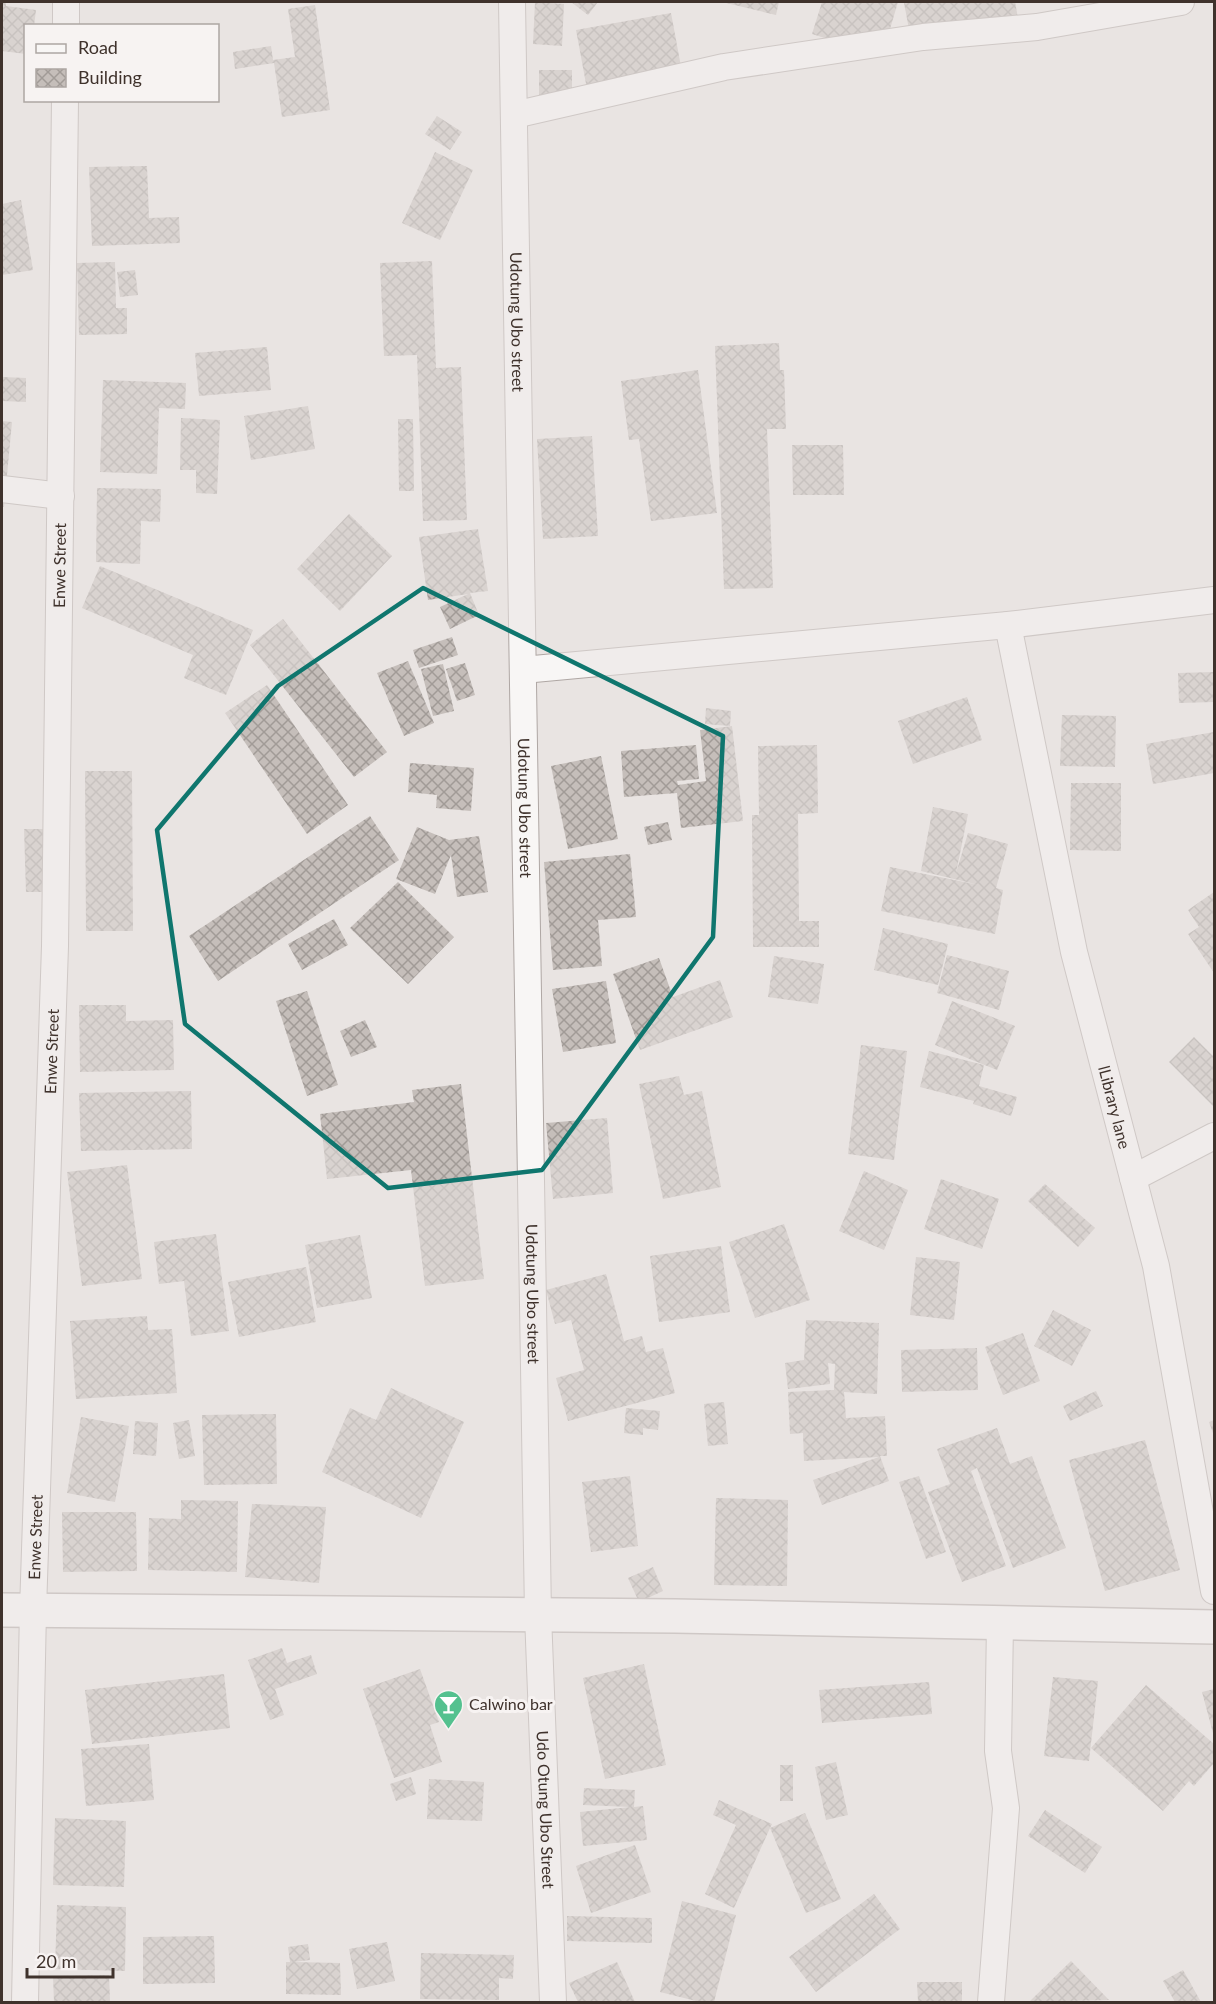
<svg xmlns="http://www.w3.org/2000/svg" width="1216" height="2004" viewBox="0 0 1216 2004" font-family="Lato,sans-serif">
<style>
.building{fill:url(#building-cross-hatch)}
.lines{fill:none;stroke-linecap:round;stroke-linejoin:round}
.minor-casing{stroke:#afa7a4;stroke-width:28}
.tertiary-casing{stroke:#afa7a4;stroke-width:36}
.minor{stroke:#f8f6f5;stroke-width:26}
.tertiary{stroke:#f8f6f5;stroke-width:33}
.marked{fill:none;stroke:#0f766e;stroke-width:4.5;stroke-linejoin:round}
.labels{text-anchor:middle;stroke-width:6;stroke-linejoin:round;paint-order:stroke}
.street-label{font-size:16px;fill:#3f322c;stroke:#f7f3f2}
.poi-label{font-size:16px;fill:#3f322c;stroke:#f7f3f2;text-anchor:start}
</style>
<defs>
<pattern id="building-cross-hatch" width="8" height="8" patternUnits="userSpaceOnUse" patternTransform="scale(1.5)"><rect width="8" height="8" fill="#c5beba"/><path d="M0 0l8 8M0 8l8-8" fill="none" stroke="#a19b97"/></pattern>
</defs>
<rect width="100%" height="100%" fill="#e9e4e2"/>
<g class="building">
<path d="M2 2H6V6L36 10 34 26H26V54L2 51Z"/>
<path d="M535 2 564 4 562 46 533 44Z"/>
<path d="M571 2H598L588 15Z"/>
<path d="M722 2H779L776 15Z"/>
<path d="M822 2H898L882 56 812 34Z"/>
<path d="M910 2H1015L1020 29 913 50 904 3Z"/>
<path d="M315 5 330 110 282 117 274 63 235 69 233 52 271 46 273 60 295 57 288 9Z"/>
<path d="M671 13 682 72 587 89 576 30Z"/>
<path d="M539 70H572V107L539 106Z"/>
<path d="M437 116 462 132 450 150 425 134Z"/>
<path d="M435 152 473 170 440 240 402 223Z"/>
<path d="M147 166 149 218 179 217 180 243 92 246 89 167Z"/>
<path d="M21 200 33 270 2 275V204Z"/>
<path d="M432 261 436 368 461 367 467 520 423 521 417 355 384 356 380 263Z"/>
<path d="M115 262 116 308H127V334L79 335 77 263Z"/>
<path d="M135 270 138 295 120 297 117 272Z"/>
<path d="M779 343 780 370H784L786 429H767L773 588 724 589 715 346Z"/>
<path d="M267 347 271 390 199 396 195 353Z"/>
<path d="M698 370 717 513 651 521 639 439 629 440 621 381Z"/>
<path d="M2 377 26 378V402L2 401Z"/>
<path d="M103 380 186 383 185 409 159 408 157 474 100 472Z"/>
<path d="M308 406 315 449 251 460 244 416Z"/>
<path d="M181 418 220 420 217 494 196 493V470H180Z"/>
<path d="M398 419H413L414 491H399Z"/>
<path d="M2 421 12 422 4 507 2 506Z"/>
<path d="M592 436 598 536 543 539 537 439Z"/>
<path d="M792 445H843L844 495H793Z"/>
<path d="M97 488 161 489 160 522 141 521 140 564 96 562Z"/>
<path d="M349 514 392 556 340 611 297 569Z"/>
<path d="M478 529 488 591 470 593 479 615 450 629 440 607 468 594 428 600 419 537Z"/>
<path d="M100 566 253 630 226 695 184 678 193 655 82 608Z"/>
<path d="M283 619 387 752 354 777 250 645Z"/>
<path d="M452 637 458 655 419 668 413 650Z"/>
<path d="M408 661 434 723 404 736 377 673Z"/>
<path d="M465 663 475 695 457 701 446 669Z"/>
<path d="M443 664 454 711 433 716 421 669Z"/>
<path d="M1214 672V702L1179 703 1178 673Z"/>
<path d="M267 685 348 805 307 834 225 713Z"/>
<path d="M967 697 982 740 913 764 898 721Z"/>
<path d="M706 708 731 711 730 726 705 724Z"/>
<path d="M1062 715 1116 716 1115 767 1060 766Z"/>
<path d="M732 726 743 821 681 828 677 793 624 797 621 751 696 745 699 779 677 781 678 785 706 781 700 730Z"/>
<path d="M1214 732V773L1153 784 1146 744Z"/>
<path d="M817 745 818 813 798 814 799 921H819V947H753L752 815H759L758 746Z"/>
<path d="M601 756 618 839 568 849 551 766Z"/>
<path d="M410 763 474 768 471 811 436 808 437 795 408 792Z"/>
<path d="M85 771H132L133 931H86Z"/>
<path d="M1071 783H1121V851L1070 850Z"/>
<path d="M933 807 968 814 956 873 968 833 1008 844 996 888 1003 890 995 934 881 911 890 867 979 885 921 871Z"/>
<path d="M370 816 399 860 218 981 189 936Z"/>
<path d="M668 822 672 840 648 845 644 827Z"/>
<path d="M417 827 449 840 479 836 488 892 457 897 451 855 435 894 396 879Z"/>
<path d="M24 829H50L52 892H26Z"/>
<path d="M630 854 636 917 598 920 602 966 553 970 544 862Z"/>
<path d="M398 882 454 937 408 984 350 928Z"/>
<path d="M1214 892V973L1188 934 1199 927 1188 910Z"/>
<path d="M334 919 348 945 302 970 288 944Z"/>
<path d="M883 928 948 944 938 985 874 970Z"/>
<path d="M947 955 1009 971 999 1010 937 993Z"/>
<path d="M774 956 824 964 818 1004 768 997Z"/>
<path d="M659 958 673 997 720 980 733 1017 640 1050 613 974Z"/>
<path d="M606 981 616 1043 563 1052 552 989Z"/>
<path d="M307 991 338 1085 307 1096 276 1001Z"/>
<path d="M952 1001 1015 1026 997 1070 935 1045Z"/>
<path d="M79 1005H126V1021L173 1020 174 1070 80 1072Z"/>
<path d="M365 1020 377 1047 351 1057 340 1031Z"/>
<path d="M1194 1037 1214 1057V1107L1169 1062Z"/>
<path d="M861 1045 907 1051 894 1160 848 1154Z"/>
<path d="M929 1051 984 1065 979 1086 1017 1097 1011 1116 973 1104 974 1101 920 1087Z"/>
<path d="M679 1076 684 1095 702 1091 721 1187 663 1199 639 1084Z"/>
<path d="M461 1084 484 1279 425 1286 411 1170 327 1179 320 1114 414 1102 412 1090Z"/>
<path d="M191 1091 192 1149 81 1151 79 1093Z"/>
<path d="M607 1118 613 1193 553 1199 546 1123Z"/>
<path d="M127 1165 142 1279 82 1286 67 1172Z"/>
<path d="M864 1171 908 1190 884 1250 839 1231Z"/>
<path d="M941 1179 999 1199 982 1249 924 1229Z"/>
<path d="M1045 1184 1095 1228 1078 1247 1028 1201Z"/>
<path d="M784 1224 810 1300 755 1318 729 1242Z"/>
<path d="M216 1234 229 1331 191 1336 184 1281 159 1284 154 1242Z"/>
<path d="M360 1235 372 1298 317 1308 305 1245Z"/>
<path d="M721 1246 730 1312 659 1322 650 1256Z"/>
<path d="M916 1257 960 1262 954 1320 910 1315Z"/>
<path d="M306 1267 316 1322 239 1337 228 1282Z"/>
<path d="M606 1274 624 1341 642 1336 646 1352 663 1348 675 1393 568 1421 556 1378 584 1370 571 1320 555 1324 546 1290Z"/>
<path d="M1053 1310 1091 1330 1072 1366 1034 1346Z"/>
<path d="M147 1316 148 1330 172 1329 177 1393 76 1399 70 1321Z"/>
<path d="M806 1320 879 1323 877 1394 844 1392 846 1418 885 1416 887 1456H880L889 1481 822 1505 813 1480 879 1457 804 1461 803 1433 790 1434 788 1392 834 1390 835 1364 828 1363 830 1384 788 1389 785 1363 804 1360Z"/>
<path d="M1023 1333 1040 1381 1003 1395 985 1347Z"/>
<path d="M977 1348 978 1390 902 1392 901 1350Z"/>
<path d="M391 1388 464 1422 421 1518 322 1472 350 1408 376 1420Z"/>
<path d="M1096 1391 1103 1406 1070 1421 1063 1406Z"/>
<path d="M724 1402 728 1444 708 1446 704 1404Z"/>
<path d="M626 1408 660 1411 658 1430 643 1428V1435L624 1433Z"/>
<path d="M276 1414 277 1484 204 1485 202 1415Z"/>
<path d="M81 1417 129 1426 115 1502 67 1493Z"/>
<path d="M189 1420 195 1456 179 1459 173 1423Z"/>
<path d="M1214 1420V1436L1209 1422Z"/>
<path d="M135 1421 158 1423 156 1456 133 1454Z"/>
<path d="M997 1428 1010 1464 1032 1456 1066 1548 1013 1568 977 1468 971 1471 1006 1566 962 1582 928 1492 950 1484 937 1449Z"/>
<path d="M1145 1440 1180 1570 1105 1591 1069 1460Z"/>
<path d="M630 1476 638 1546 591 1552 582 1482Z"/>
<path d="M919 1476 946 1552 926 1559 899 1482Z"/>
<path d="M716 1498 788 1500 787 1586 714 1585Z"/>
<path d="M181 1500 238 1501 237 1572 148 1570 149 1518 181 1519Z"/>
<path d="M252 1504 326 1507 319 1583 245 1577Z"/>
<path d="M62 1512H136L137 1571 63 1572Z"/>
<path d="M653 1567 663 1591 639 1602 628 1578Z"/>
<path d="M282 1648 287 1663 311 1655 317 1674 275 1689 284 1715 270 1720 248 1660Z"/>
<path d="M644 1664 666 1765 605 1779 583 1678Z"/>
<path d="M420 1669 439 1722 430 1725 442 1762 394 1778 363 1689Z"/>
<path d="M224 1674 230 1728 92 1744 85 1690Z"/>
<path d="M1053 1677 1098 1681 1089 1761 1044 1756Z"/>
<path d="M929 1682 932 1714 822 1723 819 1690Z"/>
<path d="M1146 1685 1214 1744V1763L1194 1786 1189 1781 1163 1811 1091 1748Z"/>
<path d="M1214 1689V1737L1202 1692Z"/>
<path d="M149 1744 154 1800 86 1806 81 1749Z"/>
<path d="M836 1762 848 1815 826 1820 815 1767Z"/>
<rect x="780" y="1765" width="13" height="36"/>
<path d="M411 1777 416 1794 396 1801 390 1784Z"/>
<path d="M429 1779 484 1782 482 1821 427 1819Z"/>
<path d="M584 1788 635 1790 634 1807 643 1806 647 1840 583 1846 580 1812 631 1807 583 1805Z"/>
<path d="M719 1800 772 1824 770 1828 805 1813 841 1899 806 1913 770 1828 734 1908 705 1894 736 1825 713 1815Z"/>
<path d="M1045 1810 1102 1847 1085 1873 1028 1836Z"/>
<path d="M55 1818 126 1821 124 1887 53 1885Z"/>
<path d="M635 1845 651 1892 591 1913 576 1866Z"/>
<path d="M874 1894 900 1929 816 1992 789 1957Z"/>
<path d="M682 1901 736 1915 714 2002H700L660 1992Z"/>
<path d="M57 1905 126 1907 125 1971 55 1969Z"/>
<path d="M567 1916 652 1918V1943L567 1941Z"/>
<path d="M214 1936 215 1983 143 1984V1937Z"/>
<path d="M387 1942 395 1981 357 1989 349 1949Z"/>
<path d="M308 1944 310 1960 293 1962 340 1963 341 1995 286 1994V1962H290L288 1947Z"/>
<path d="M421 1953 514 1955 513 1979 499 1978V2000L420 1999Z"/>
<path d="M1071 1961 1109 2000 1029 2002Z"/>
<path d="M617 1962 635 2002H578L569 1983Z"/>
<path d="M1183 1970 1201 2002H1175L1163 1981Z"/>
<path d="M109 1975 110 2002H54L53 1976Z"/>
<path d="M917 1982H962V2002H918Z"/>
</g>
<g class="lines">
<defs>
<g id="minor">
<path id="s1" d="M512 2 538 1615 553 2002"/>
<path d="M66 26V2"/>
<path d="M514 115 724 67 923 37 1037 27 1181 2"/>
<path d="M2 489 61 496"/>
<path id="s2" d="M1008 625 1074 952 1156 1266 1214 1591"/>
<path d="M523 670 1008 625 1214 600"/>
<path d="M1133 1178 1214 1136"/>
<path id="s3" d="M25 2002 33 1610 55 946 65 100"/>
<path d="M991 2002 1006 1808 998 1751 1000 1623"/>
</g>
<path id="tertiary" d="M2 1610 675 1616 1214 1627"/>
</defs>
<use href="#minor" class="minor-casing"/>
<use href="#tertiary" class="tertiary-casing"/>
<use href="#minor" class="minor"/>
<use href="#tertiary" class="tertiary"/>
</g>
<path d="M0 0H1216V2004H0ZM423 588 723 736 713 937 542 1170 388 1188 185 1024 157 830 278 686Z" fill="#e9e4e2" fill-opacity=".55" fill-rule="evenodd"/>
<path class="marked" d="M423 588 723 736 713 937 542 1170 388 1188 185 1024 157 830 278 686Z"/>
<defs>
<symbol id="bar-pin" viewBox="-11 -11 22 30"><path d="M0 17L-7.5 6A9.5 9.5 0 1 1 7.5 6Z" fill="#54c18f" stroke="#f7f3f2"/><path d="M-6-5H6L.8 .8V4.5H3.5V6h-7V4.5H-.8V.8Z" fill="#fff"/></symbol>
</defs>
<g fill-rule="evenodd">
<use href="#bar-pin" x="432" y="1688" width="33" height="45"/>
</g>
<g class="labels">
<g class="street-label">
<text dy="6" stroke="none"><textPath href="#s1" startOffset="320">Udotung Ubo street</textPath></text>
<text dy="6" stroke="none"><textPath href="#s3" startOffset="1437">Enwe Street</textPath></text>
<text dy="6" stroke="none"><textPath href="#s1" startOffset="806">Udotung Ubo street</textPath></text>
<text dy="6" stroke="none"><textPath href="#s3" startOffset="951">Enwe Street</textPath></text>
<text dy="6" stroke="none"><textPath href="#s2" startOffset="494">lLibrary lane</textPath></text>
<text dy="6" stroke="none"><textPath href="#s1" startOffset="1292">Udotung Ubo street</textPath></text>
<text dy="6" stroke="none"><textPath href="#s3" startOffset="465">Enwe Street</textPath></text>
<text dy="6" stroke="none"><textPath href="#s1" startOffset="1808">Udo Otung Ubo Street</textPath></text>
</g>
<g class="poi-label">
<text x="469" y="1710">Calwino bar</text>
</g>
</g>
<rect width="1216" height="2004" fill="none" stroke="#3f322c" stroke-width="6"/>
<rect x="24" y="24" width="195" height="78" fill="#f7f3f2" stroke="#ada6a3" stroke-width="1.5"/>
<rect x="36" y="44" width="30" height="9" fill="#f8f6f5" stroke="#ada6a3" stroke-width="1.5"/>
<text x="78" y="54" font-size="18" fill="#3f322c">Road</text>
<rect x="36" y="69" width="30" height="18" fill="url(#building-cross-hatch)" stroke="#ada6a3" stroke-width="1.5"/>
<text x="78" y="84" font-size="18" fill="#3f322c">Building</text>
<path d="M27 1968v9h86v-9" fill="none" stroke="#3f322c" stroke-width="3"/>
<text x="36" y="1968" font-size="18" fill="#3f322c" stroke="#f7f3f2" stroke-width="4.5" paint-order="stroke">20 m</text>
</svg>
